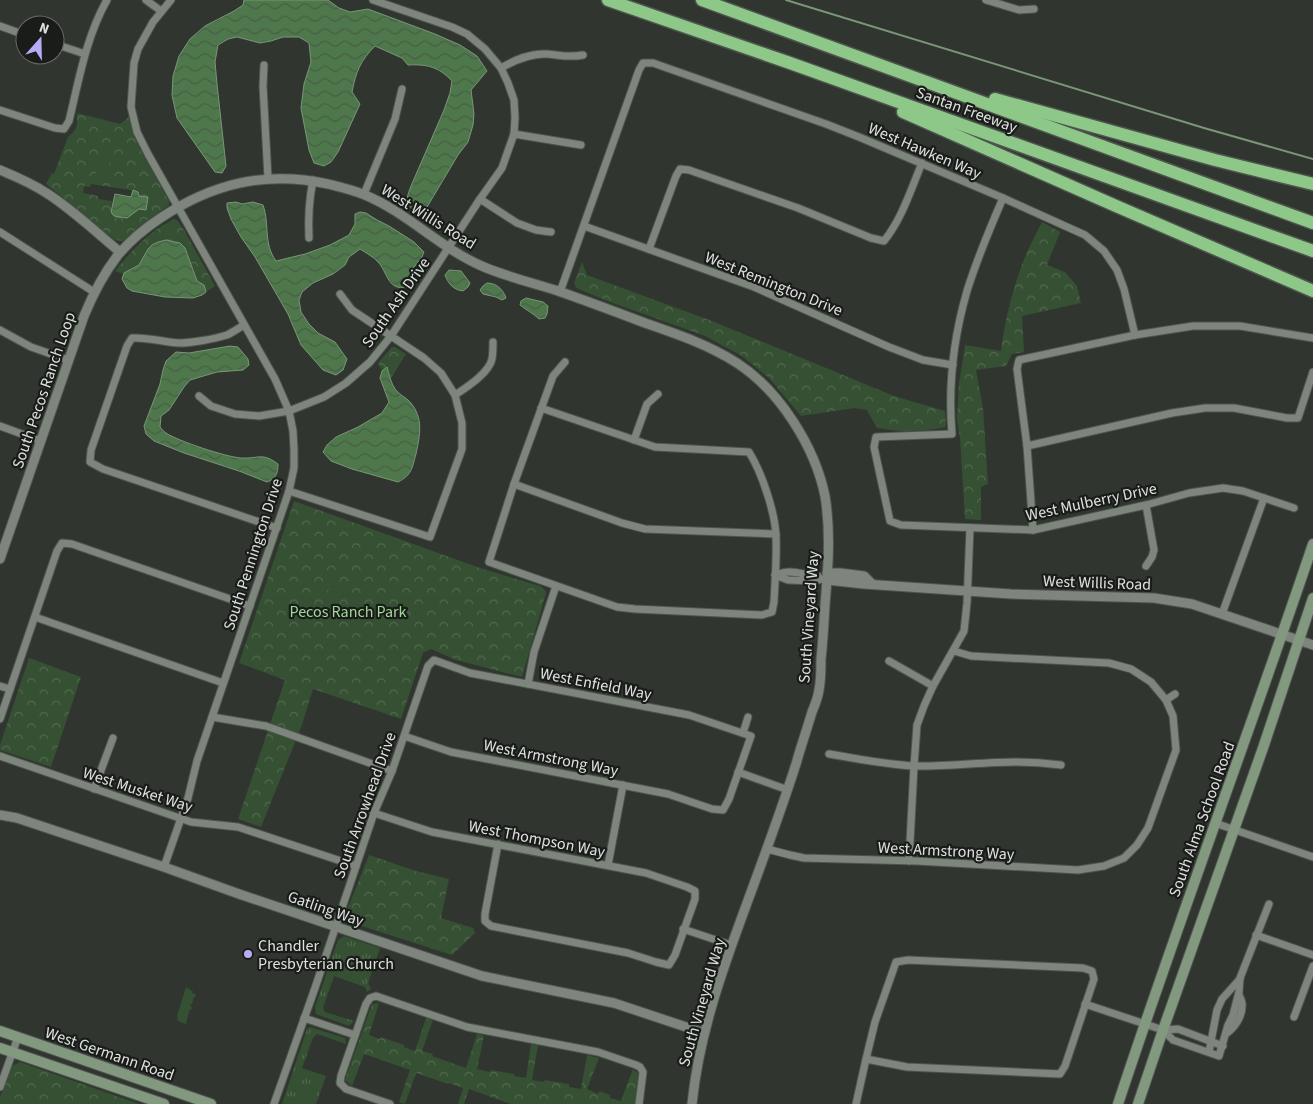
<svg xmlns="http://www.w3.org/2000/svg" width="1313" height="1104" viewBox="0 0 1313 1104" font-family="'Source Sans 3',sans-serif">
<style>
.grass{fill:url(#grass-tufts)}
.park{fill:url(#park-crowns);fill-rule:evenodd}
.garden{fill:#355032}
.water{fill:url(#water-waves);stroke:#799777}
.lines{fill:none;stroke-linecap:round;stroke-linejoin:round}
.stream{stroke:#799777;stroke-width:2}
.minor-casing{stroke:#4f544f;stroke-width:9}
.tertiary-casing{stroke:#4f544f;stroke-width:11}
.secondary-casing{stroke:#4f544f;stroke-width:12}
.motorway-casing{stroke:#4f544f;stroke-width:15}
.minor{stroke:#7e857d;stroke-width:7}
.tertiary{stroke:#7e857d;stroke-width:9}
.secondary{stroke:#829980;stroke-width:10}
.motorway{stroke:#8dc888;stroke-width:12}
.poi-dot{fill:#b9abf7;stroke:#1a1c19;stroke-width:2}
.labels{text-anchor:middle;stroke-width:4.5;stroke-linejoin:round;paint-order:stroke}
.street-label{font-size:16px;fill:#dee2de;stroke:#1a1c19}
.park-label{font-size:16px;fill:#9edb98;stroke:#1a1c19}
.poi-label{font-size:16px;fill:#dee2de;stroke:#1a1c19;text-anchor:start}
</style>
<defs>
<pattern id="grass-tufts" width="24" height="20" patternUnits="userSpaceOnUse" patternTransform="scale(1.25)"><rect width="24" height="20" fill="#355032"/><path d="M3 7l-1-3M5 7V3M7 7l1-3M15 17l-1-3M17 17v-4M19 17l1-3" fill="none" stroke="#52694f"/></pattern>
<pattern id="park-crowns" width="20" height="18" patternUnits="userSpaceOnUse" patternTransform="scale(1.25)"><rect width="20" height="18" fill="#355032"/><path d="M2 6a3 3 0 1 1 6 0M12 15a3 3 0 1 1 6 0" fill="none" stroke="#52694f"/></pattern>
<pattern id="water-waves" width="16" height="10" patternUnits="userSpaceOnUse" patternTransform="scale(1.25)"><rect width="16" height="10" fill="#4e774b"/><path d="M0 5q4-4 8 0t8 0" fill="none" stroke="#485e47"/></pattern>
</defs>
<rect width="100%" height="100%" fill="#30362f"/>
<g class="grass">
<path d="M344 936 380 948 368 983 371 989 367 992 365 987 334 976 323 1008 325 1012 354 1021 349 1026 316 1014 315 1007 338 940Z"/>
<path d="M310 1027 345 1038 346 1044 317 1034 313 1038 302 1068 326 1076 316 1104H282L307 1029Z"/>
</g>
<g class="park">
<path d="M77 113 120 124 129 117 139 147 169 201V205L144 223 127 239 122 241 115 240 46 184 52 173 54 174 68 137 74 131 77 125ZM91 184 137 191 146 209H139L111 212 112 201 98 199V196L83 193 84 186 90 187Z"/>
<path d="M175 219 177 220 184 230 215 286 206 292 204 285 197 281 185 248C174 244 161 235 151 246 147 251 145 258 140 263 136 268 129 270 124 274L115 271C130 252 152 228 175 219Z"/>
<path d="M1042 222 1060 232 1047 265 1065 272 1077 286 1081 303 1022 316 1024 352 1012 354 1006 366 976 370 983 408 988 484 981 487V520L965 519 960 438 957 419 959 383 965 345 1001 351C1005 319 1013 287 1025 257 1030 245 1036 234 1042 222Z"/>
<path d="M582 262 587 275 712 321 894 396 945 411 946 427C923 432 900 432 877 428L867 410 855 408 801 416 769 378 742 356 705 336 610 302 576 288 574 283Z"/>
<path d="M392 347H395L406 354 391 378 387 368 382 371 378 363Z"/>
<path d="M294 501 480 568 540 586 546 591V593L522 677 456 660 431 649 423 653 401 719 313 689 302 725 261 827 238 819 285 680 239 663Z"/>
<path d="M29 658 81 677 51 767 0 750V745Z"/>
<path d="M369 855 416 871 449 879 441 918 473 928 475 933 452 955 343 920Z"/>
<path d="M379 1003 369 1035 380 1039 381 1037 404 1045V1047L415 1051 426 1018 433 1020 422 1051 433 1054 432 1056 466 1068 477 1034 484 1036 477 1069 490 1072 491 1070 514 1074V1076L526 1078 531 1044 538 1045 532 1080 544 1082 545 1080 569 1084V1087L581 1089 587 1055 599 1058 587 1089 598 1094 599 1091 610 1095V1098L621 1101 633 1069 638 1073 635 1104H511L469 1089 464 1104H458L463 1088 449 1083 448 1084 416 1073 405 1104 399 1102 410 1070 364 1054 352 1086 345 1080 372 1004Z"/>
<path d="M20 1062 139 1104H0V1097L12 1066Z"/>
</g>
<g class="garden">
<path d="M100 153 111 154 107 177 96 176Z"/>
<path d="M330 586 344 591 335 616 321 611Z"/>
<path d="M186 987 190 989V990L193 991 192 993 196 994 194 998H193V1001L192 1004 190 1005V1006L192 1007 191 1010H189V1012L186 1024 178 1021 177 1016Z"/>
</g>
<g class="water">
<path d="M244 0H328L339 8 350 12 368 9 435 34 460 45 477 56 487 71 471 90 474 114 473 125 468 142 458 155 427 207 421 211 412 209C405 200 407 197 411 186L444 110 450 93 452 81C439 67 427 64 408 65L402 58 375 46C360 61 356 72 352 92L360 104 338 152 331 162 324 166 314 163 309 150 301 108 304 84 311 62 309 43 299 37H283L271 41 260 43 237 37 228 39 218 45 215 62 217 84 226 166 222 173 215 172 177 118 172 95 173 76 179 56 190 39 205 26 234 11 243 5Z"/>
<path d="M133 190 138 192 139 196 148 197 146 210 139 209 127 218 114 216 111 212 115 194 131 197Z"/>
<path d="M236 202 242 204 253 202 263 205C270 225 263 243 276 261L305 254 330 245 349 235 355 224V214L360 212 366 213 377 220 389 226 414 242 424 252 421 259 414 267 407 287C388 291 388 274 379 263 374 257 366 253 360 249L349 257 345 265 333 274 313 283 302 292 299 300 301 312 309 324 318 333 335 342 347 359 343 370 336 375 323 370 301 345 288 314 255 257 241 237 231 219 227 208V203Z"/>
<path d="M166 240 180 243 185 248 197 281 204 285 206 292 202 295 193 298 165 297 132 291 127 288 122 279 124 273 139 265 148 249 152 245 158 242Z"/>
<path d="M449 270 461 271 470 283 468 287 463 291C453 290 448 283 445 275Z"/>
<path d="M487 283C496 283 503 289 506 298L502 300 496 297 483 294 480 290 483 286Z"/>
<path d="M526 298 543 302 548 306 547 314 545 318 539 319C533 313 526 310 520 305L521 301Z"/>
<path d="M230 346 238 347 248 359 249 365 243 370 217 372 190 380 184 387 169 410 161 416 160 427C161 428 164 432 166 433 178 441 226 457 241 458 258 459 262 452 278 464 278 473 276 479 267 482L239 471 184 453 154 441 146 434 144 426 160 384 163 370 166 361 176 352 189 353Z"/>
<path d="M387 367C389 374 391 383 395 389 399 395 406 397 410 402 424 418 420 435 416 454 412 468 412 475 398 482L352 469 331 461 323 452 327 445 336 437 358 427 382 413 389 402 380 378 382 371Z"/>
</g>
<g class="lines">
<path class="stream" d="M786 0 1204 128 1313 159"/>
<defs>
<g id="minor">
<path d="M146 0 161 11"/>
<path d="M986 0 1019 10 1034 9"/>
<path d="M0 26 25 35"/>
<path d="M55 44 85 54"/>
<path d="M264 65 263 86 268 178"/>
<path d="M501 68C515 60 530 53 547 54 561 55 568 58 583 55"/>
<path d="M0 110 55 128 64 129 69 121C79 80 86 37 107 0"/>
<path d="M514 134 581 145"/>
<path d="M364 194 395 119 402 89"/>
<path d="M1003 198C990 228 977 259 967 291 954 336 948 387 952 434L876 437 874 447 890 521 901 525 1033 530 1146 505 1189 493 1223 488 1243 491 1294 508"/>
<path d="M480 199 517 223 536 230 551 232"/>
<path d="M584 226 754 287 889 347 923 360 953 365"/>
<path d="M0 232 94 292"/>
<path d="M309 238C308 218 309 200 313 180"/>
<path d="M649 249 676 176 680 169 689 170 798 208 871 238 884 241C902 219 911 189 922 163"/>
<path d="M560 292 639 70 643 63H653L826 124 859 137 1003 198 1085 235 1104 251 1117 270 1124 289 1135 335"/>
<path d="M244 325C239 328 233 332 227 335 214 339 192 343 179 343 163 342 148 337 132 338L127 346 91 450 90 462 103 469 277 528"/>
<path d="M0 330 31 347 68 360"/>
<path d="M455 395C467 387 489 373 492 359 493 353 493 347 493 342"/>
<path d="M199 396 211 406 235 414 259 416 289 411 324 397 346 383 370 362 391 336 480 199 502 168 514 134 515 118 514 100 508 83 501 68 485 49 467 34 452 27 373 0"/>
<path d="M541 408 655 447 749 452C762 473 775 512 776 536 777 558 775 580 774 602L772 612 762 615 635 609 617 607 489 562 514 484 553 376 565 362"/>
<path d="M0 426 41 441"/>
<path d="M634 440 647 404 658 394"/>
<path d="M1027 446 1172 413 1205 408H1234L1287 418H1298L1313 372"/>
<path d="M514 484 622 523 645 529 776 534"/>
<path d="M289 491 430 537 462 449V423L455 395 441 373 424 358 352 310 340 294"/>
<path d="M1146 505 1154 550 1152 557 1146 566"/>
<path d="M1033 530 1027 446 1017 369 1019 360 1135 335 1193 326H1240L1313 338"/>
<path d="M775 575C779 574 784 572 788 572 798 571 807 576 818 576L820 579 827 580"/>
<path d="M775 575 788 580 816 581 820 579"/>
<path d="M1222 614 1264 498"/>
<path d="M35 617 223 683"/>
<path d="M889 661 933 686"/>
<path d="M528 684 534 652 556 586"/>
<path d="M0 686 10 689"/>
<path d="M1166 700 1175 694"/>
<path d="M212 717 266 726 392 771"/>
<path d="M0 719 57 551 62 543 72 544 250 606"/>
<path d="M743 733 748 717"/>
<path d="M829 754C857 759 884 764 912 766 947 767 981 762 1016 762 1031 762 1046 763 1061 765"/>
<path d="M0 756 191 822 238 827 356 866"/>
<path d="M738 772 788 790"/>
<path d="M94 789 113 738"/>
<path d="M374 813 432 832 646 873 687 887 695 891V899L675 955 669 965 656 962 628 953 491 926 485 921V914L498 844"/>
<path d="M1215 823 1313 857"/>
<path d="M767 849 790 855 804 858 917 861 1078 870 1104 866 1124 858 1137 845 1148 828 1176 750 1173 716 1166 700 1151 682 1131 669 1109 663 971 656 954 651"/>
<path d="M909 861 914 766 917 725 924 706 933 686 964 631 967 603 970 528"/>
<path d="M608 865 623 785"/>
<path d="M164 867 188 798 197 761 212 717 289 491 294 468V450L293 431 289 411 275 379 148 154 137 132 131 107 134 63 138 49 153 22 171 0"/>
<path d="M683 929 731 945"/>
<path d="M1256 935 1313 955"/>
<path d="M1085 1004 1163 1030 1178 1029 1223 1046"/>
<path d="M1294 1017 1313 966"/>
<path d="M304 1018 355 1035"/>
<path d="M1163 1030 1173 1040 1219 1056 1228 1025 1233 1015 1239 992 1240 978 1269 904"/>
<path d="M1227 1033C1234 1028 1242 1017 1242 1007 1243 1003 1241 999 1239 995"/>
<path d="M1209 1052 1217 1010 1222 999 1240 979"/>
<path d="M0 1087 18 1037"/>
<path d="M274 1104 315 988 374 813 392 771 428 666 434 660 470 673 689 715 751 736 729 799 723 810 712 809 668 794 451 752 404 736"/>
<path d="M390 1104 346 1089 340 1083 341 1076 366 1004 370 998 376 996 467 1027 598 1052 636 1065 640 1067 643 1072 639 1104"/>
<path d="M856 1104 866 1059 875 1022 896 962 908 960 1083 968 1092 971 1094 979 1065 1066 1060 1074 907 1067 866 1059"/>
</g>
<g id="tertiary">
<path d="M0 170C17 177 33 184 48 194 74 211 97 233 120 252"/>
<path d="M0 559 84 316C93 294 104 273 118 255 129 242 144 229 159 219 211 184 265 170 328 184 340 187 353 190 365 195 408 213 441 249 484 267 508 277 533 283 558 291 587 301 616 312 645 323 677 334 709 345 737 363 780 391 815 447 825 496 831 532 828 569 825 605 824 623 823 641 821 659 821 669 821 680 819 690 818 697 815 705 812 712 807 729 801 746 796 764 781 811 764 857 747 903 723 968 699 1034 692 1104"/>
<path d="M827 573H840L864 576 872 584"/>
<path d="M827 580 864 584 1011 594 1154 598 1192 604 1313 645"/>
<path d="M0 815 17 818 164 867 239 894 482 976 614 1003 704 1033"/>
</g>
<g id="secondary">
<path d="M0 1031 211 1104"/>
<path d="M0 1048 164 1104"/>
<path d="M1118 1104C1180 916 1250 731 1313 544"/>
<path d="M1138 1104 1163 1030 1263 748 1313 598"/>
</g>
<g id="motorway">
<path d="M608 0 790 63 1313 251"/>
<path d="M702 0 1313 223"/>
<path d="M995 99 1215 160 1313 184"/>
<path d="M903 112 1116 206 1313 291"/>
</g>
</defs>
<use href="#minor" class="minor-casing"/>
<use href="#tertiary" class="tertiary-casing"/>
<use href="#secondary" class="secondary-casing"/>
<use href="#motorway" class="motorway-casing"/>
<use href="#minor" class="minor"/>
<use href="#tertiary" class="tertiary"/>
<use href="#secondary" class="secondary"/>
<use href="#motorway" class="motorway"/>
</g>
<circle class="poi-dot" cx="248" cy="954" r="5"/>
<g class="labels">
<g class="street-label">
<text transform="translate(967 109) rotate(20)" y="6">Santan Freeway</text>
<text transform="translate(925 150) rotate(23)" y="6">West Hawken Way</text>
<text transform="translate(429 216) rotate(32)" y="6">West Willis Road</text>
<text transform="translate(774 283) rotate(22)" y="6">West Remington Drive</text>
<text transform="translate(395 302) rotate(-55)" y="6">South Ash Drive</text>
<text transform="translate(43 390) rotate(-71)" y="6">South Pecos Ranch Loop</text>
<text transform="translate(1091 501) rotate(-12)" y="6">West Mulberry Drive</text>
<text transform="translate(252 554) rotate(-72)" y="6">South Pennington Drive</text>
<text transform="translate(1097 582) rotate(2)" y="6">West Willis Road</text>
<text transform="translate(808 617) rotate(-86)" y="6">South Vineyard Way</text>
<text transform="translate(596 683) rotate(11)" y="6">West Enfield Way</text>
<text transform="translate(551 757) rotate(11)" y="6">West Armstrong Way</text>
<text transform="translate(138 789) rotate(18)" y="6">West Musket Way</text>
<text transform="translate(364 805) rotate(-70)" y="6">South Arrowhead Drive</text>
<text transform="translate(1201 819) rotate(-70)" y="6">South Alma School Road</text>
<text transform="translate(537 838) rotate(11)" y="6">West Thompson Way</text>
<text transform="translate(946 850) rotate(3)" y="6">West Armstrong Way</text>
<text transform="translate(326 908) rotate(19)" y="6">Gatling Way</text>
<text transform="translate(701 1002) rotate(-74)" y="6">South Vineyard Way</text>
<text transform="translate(110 1053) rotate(19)" y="6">West Germann Road</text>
</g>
<g class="park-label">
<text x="348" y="617">Pecos Ranch Park</text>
</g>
<g class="poi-label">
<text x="258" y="951">Chandler<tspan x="258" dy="18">Presbyterian Church</tspan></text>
</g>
</g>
<g transform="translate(40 40) rotate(20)"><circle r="24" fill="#1a1c19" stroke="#686b68"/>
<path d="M0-4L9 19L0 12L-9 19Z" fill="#b9abf7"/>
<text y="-8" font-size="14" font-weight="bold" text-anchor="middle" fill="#dee2de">N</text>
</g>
</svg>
